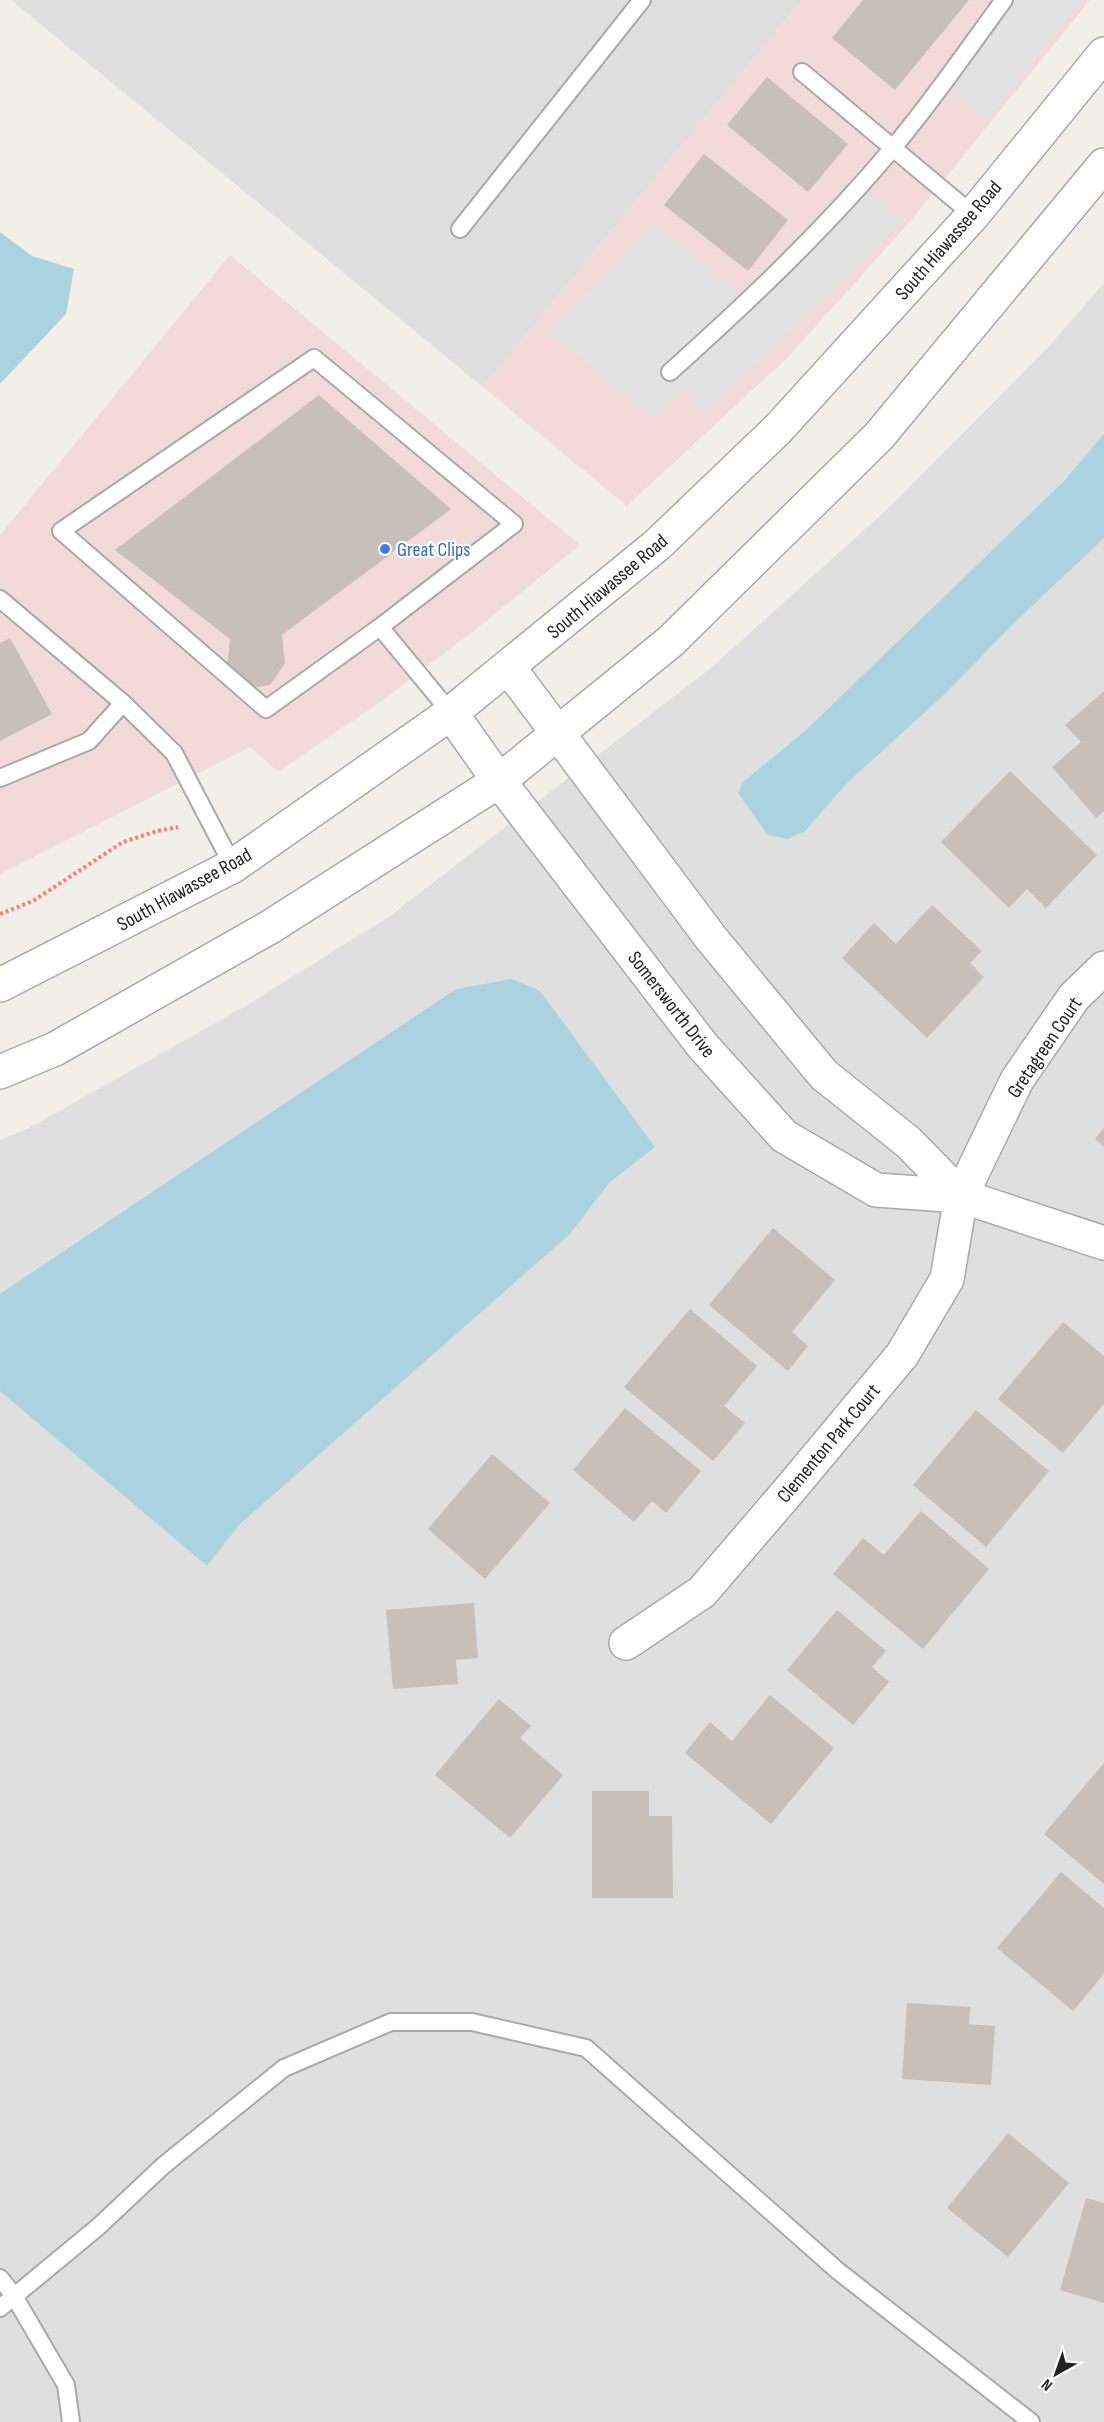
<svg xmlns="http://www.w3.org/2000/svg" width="1104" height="2422" viewBox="0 0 1104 2422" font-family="'Sofia Sans Condensed',sans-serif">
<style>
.residential{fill:#e0dfdf}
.commercial{fill:#f2dad9}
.parking{fill:#e2e2e2}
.water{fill:#aad3df}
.building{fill:#c7bfb8}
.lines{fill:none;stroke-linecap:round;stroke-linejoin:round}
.service-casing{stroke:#a9a9a9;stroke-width:20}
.minor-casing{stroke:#a9a9a9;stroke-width:36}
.tertiary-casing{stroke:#a9a9a9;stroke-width:36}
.path{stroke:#fa8072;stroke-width:4;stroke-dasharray:3 3;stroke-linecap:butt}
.service{stroke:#fff;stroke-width:16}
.minor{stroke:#fff;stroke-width:33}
.tertiary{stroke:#fff;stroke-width:33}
.shop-dot{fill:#3f7fe0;stroke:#fff;stroke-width:2}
.labels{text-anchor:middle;stroke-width:4.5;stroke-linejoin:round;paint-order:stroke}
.street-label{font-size:20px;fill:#222;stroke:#fff}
.shop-label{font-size:20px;fill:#366cbe;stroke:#fff;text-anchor:start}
</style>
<rect width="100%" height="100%" fill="#f2efe9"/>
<g class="residential">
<path d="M11 0H802L483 387Z"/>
<path d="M1104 283V2422H0V1140L31 1127 247 1005 390 916 712 667 893 504 1052 343Z"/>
</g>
<g class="commercial">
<path d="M802 0H1090L908 224 787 358 627 506 483 387Z"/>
<path d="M230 255 580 545 480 626 383 700 278 772 250 747 0 874V535Z"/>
</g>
<g class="parking">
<path d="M1004 0H1082L988 120 941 84Z"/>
<path d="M863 181 902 222 705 413 682 389 655 420 549 331 654 224 749 301Z"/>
</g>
<g class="water">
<path d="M0 232 32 256 74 269 66 314 0 384Z"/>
<path d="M1104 434V538L1012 625 946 693 847 783 805 831 788 839 768 835 738 793 743 782 804 732 1064 481Z"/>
<path d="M512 979 540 991 655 1147 609 1183 570 1234 239 1525 207 1566 0 1391V1294L456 989Z"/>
</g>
<g class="building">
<path d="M863 0H969L895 90 832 38Z"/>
<path d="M767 77 848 144 808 192 727 125Z"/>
<path d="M704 154 788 220 748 271 664 205Z"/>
<path d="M319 395 451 509 282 635 285 663 270 685 245 689 227 668 230 639 115 550Z"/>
<path d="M10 638 52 714 0 741V643Z"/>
<path d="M1104 691V811L1096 818 1052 767 1081 742 1065 725Z"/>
<path d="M1010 771 1097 855 1046 908 1027 889 1009 908 941 842Z"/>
<path d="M932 905 982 951 970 963 984 977 927 1038 842 958 874 923 896 944Z"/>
<path d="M1104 1128V1147L1095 1139Z"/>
<path d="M773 1228 835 1280 792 1332 808 1346 788 1371 709 1305Z"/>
<path d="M690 1309 757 1366 724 1406 745 1423 713 1461 624 1387Z"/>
<path d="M1063 1322 1104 1356V1404L1063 1453 998 1399Z"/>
<path d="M625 1408 701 1471 666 1513 652 1501 634 1522 573 1470Z"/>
<path d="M976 1410 1049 1471 986 1547 913 1485Z"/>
<path d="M492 1454 550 1503 485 1579 428 1529Z"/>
<path d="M921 1511 989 1569 923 1649 833 1574 863 1538 884 1555Z"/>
<path d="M474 1603 478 1658 456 1660 458 1684 393 1689 386 1610Z"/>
<path d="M837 1610 886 1651 872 1667 889 1682 853 1725 787 1670Z"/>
<path d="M770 1695 834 1748 771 1824 685 1753 710 1722 732 1741Z"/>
<path d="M499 1699 531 1726 520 1738 563 1775 510 1838 435 1775Z"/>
<path d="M1104 1763V1884L1044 1834Z"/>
<path d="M592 1791H649V1816H672L673 1898H592Z"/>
<path d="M1061 1872 1104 1908V1974L1073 2011 997 1948Z"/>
<path d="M907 2003 970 2007 969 2024 995 2026 991 2085 902 2079Z"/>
<path d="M1008 2133 1069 2183 1008 2257 947 2208Z"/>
<path d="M1086 2198 1104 2203V2303L1060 2290Z"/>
</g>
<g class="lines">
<defs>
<g id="service">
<path d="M802 72 973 215"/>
<path d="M460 229 642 0"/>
<path d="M314 358 514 524 380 627 266 709 61 531Z"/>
<path d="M670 372C748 302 824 230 892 149 932 102 967 50 1004 0"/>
<path d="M0 599 123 703"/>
<path d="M380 627 451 713"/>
<path d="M0 778 89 741 123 703 174 753 233 866"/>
<path d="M0 2278 14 2296 66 2385 71 2422"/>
<path d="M0 2308 98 2227 164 2165 284 2068 391 2022H472L586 2048 838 2271 1031 2422"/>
</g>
<g id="minor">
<path d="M509 668 711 938 824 1075 908 1142 961 1196"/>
<path d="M451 713 499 781 702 1045 784 1136 876 1190 961 1196 1104 1243"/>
<path d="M626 1643 702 1592 792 1487 902 1355 947 1279 961 1196 1017 1080 1074 997 1104 968"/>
</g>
<g id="tertiary">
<path d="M0 985 233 866 451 713 657 545 778 429 973 215 1104 54"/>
<path d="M0 1072 55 1049 270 927 499 781 671 641 879 436 1104 165"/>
</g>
</defs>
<use href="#service" class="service-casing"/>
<use href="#minor" class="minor-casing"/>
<use href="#tertiary" class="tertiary-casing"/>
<path class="path" d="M0 914 33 901 123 842 157 831 178 827"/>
<use href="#service" class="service"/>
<use href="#minor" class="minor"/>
<use href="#tertiary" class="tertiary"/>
</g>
<circle class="shop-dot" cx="385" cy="549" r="6"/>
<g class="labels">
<g class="street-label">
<text transform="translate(948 240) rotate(-49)" y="7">South Hiawassee Road</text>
<text transform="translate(607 586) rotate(-40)" y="7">South Hiawassee Road</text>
<text transform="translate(184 889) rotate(-29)" y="7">South Hiawassee Road</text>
<text transform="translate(672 1004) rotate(52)" y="7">Somersworth Drive</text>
<text transform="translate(1044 1047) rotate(-56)" y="7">Gretagreen Court</text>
<text transform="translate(828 1443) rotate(-50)" y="7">Clementon Park Court</text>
</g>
<g class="shop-label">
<text x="397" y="556">Great Clips</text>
</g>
</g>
<g transform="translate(1056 2374) rotate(220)" stroke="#ffffff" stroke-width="4.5" paint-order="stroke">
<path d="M0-4.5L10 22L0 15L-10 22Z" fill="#222222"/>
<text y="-9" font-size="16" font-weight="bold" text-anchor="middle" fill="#222222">N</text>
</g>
</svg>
